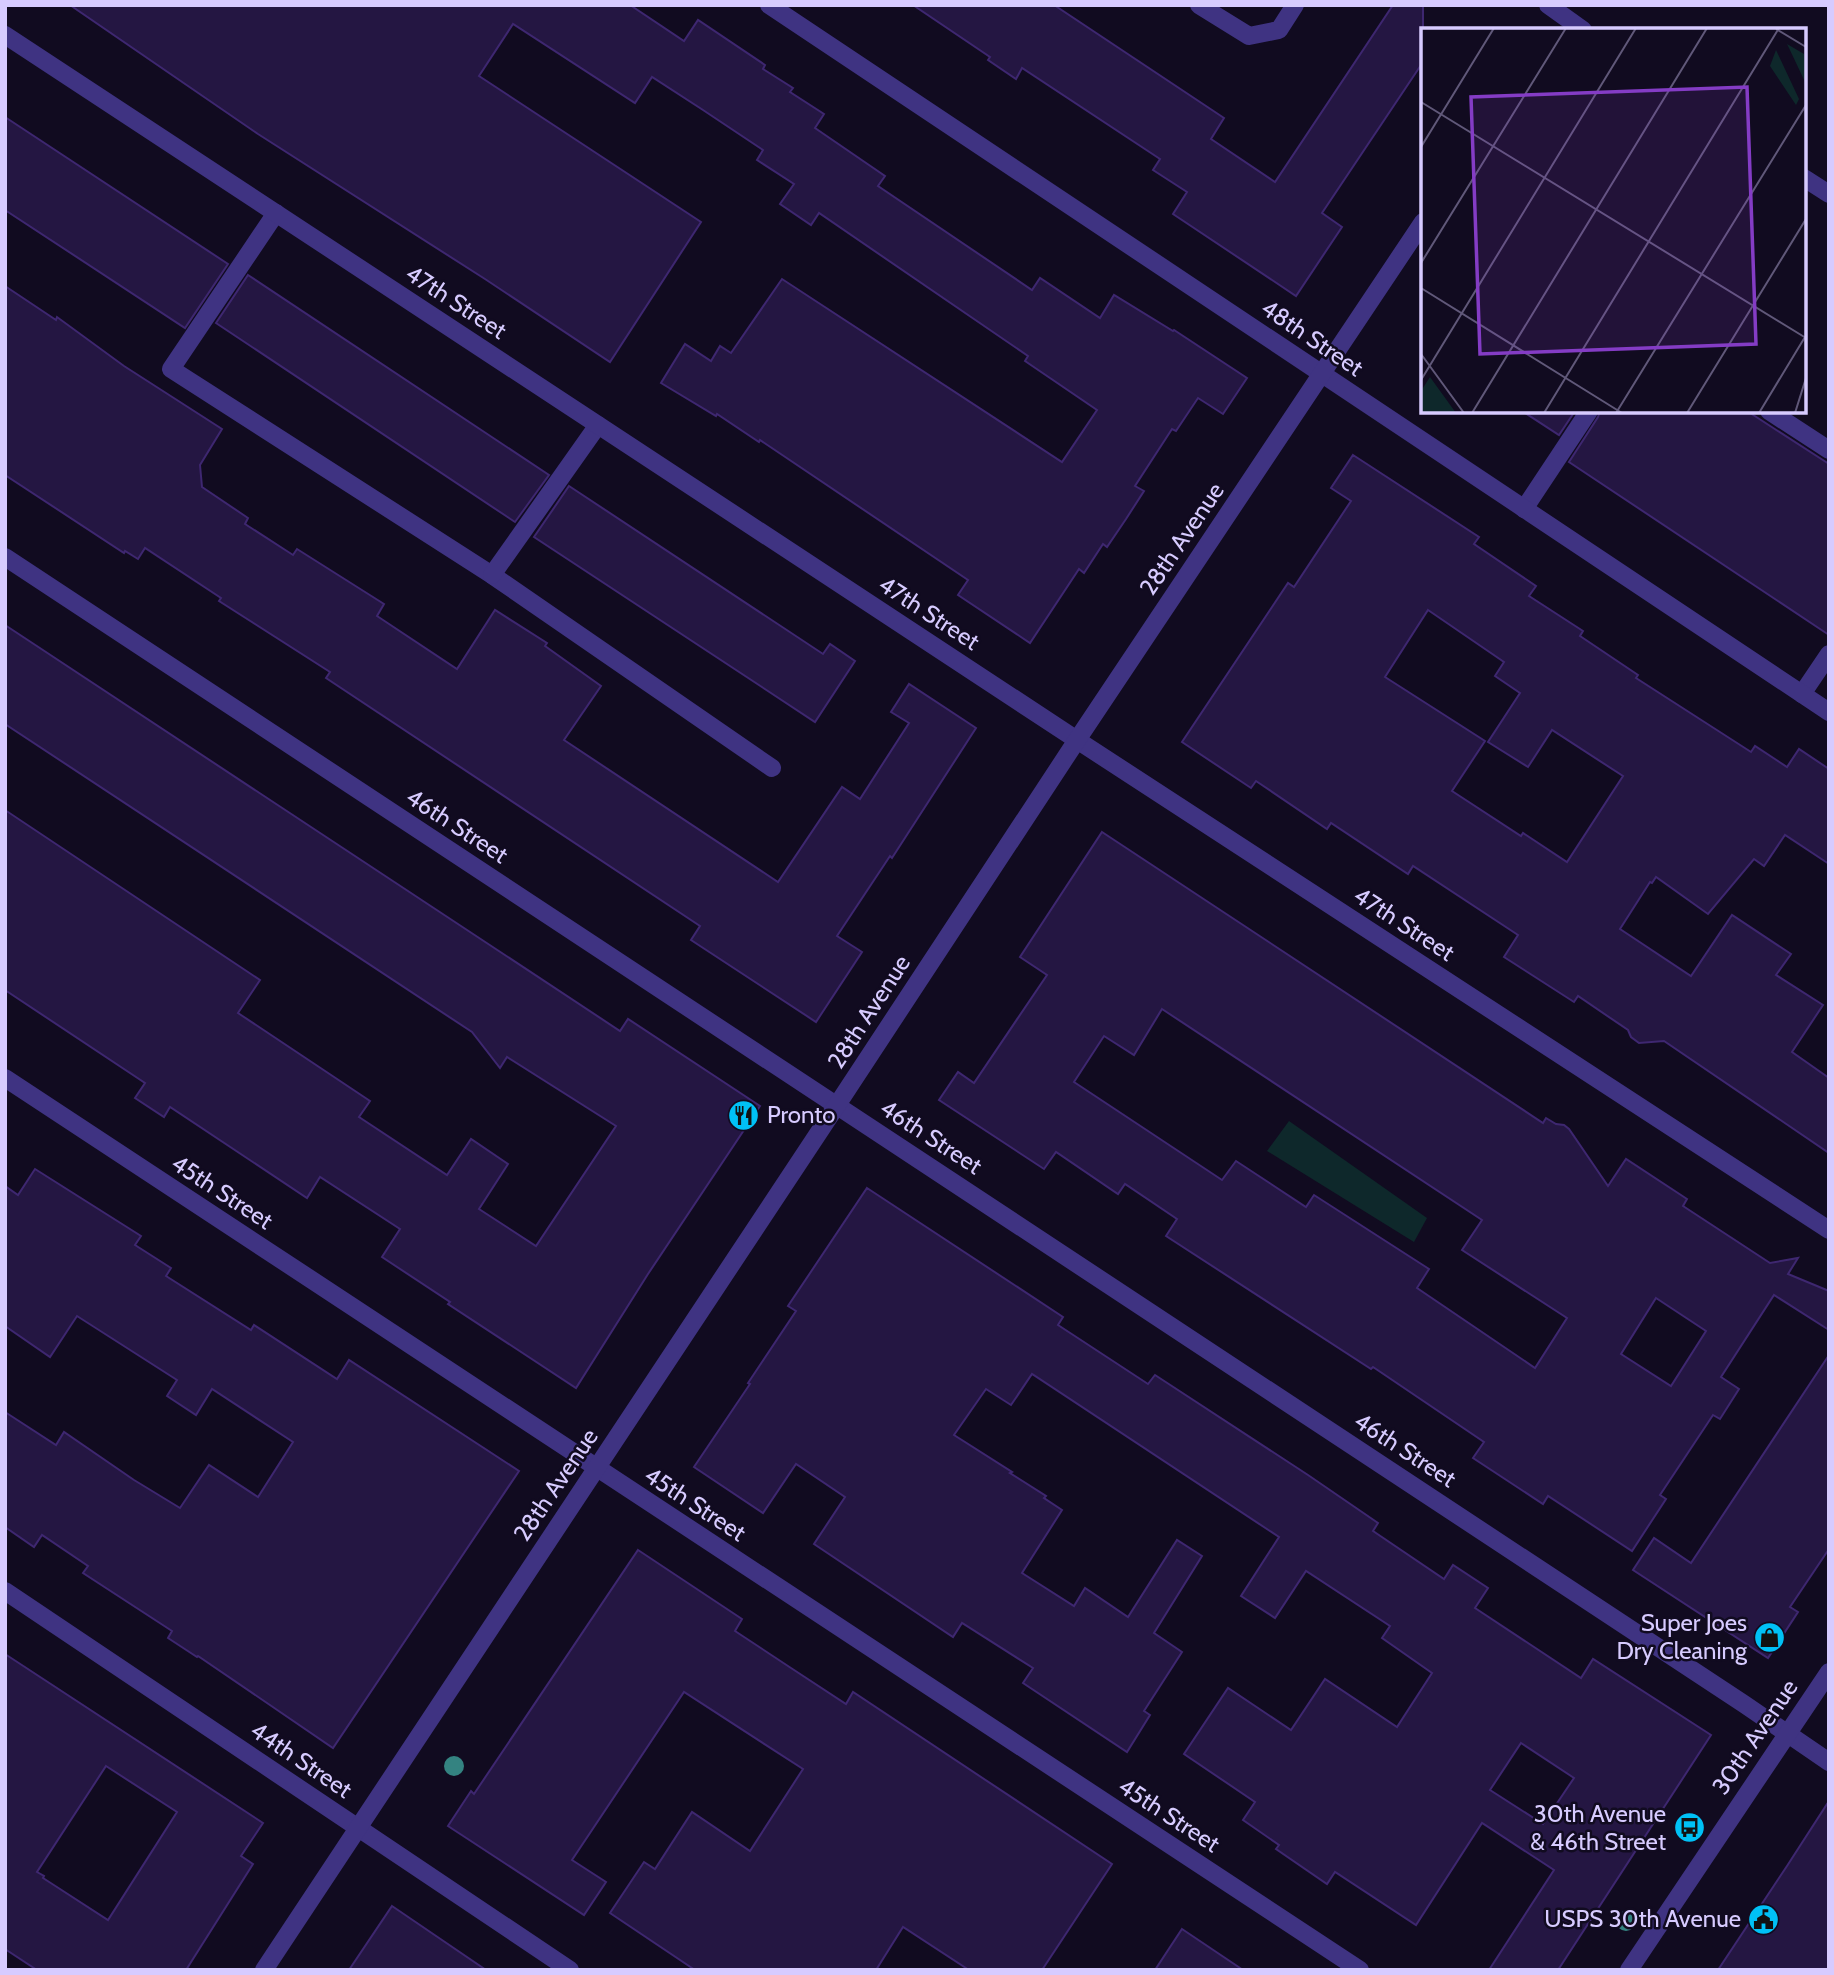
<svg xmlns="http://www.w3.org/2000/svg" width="1834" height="1975" viewBox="0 0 1834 1975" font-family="Cabin,sans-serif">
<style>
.green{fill:#0e282b}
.building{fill:#241642;stroke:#3e2770;stroke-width:2;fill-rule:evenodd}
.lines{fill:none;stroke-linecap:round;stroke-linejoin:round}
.lane{stroke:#3f3382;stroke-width:18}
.street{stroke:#3f3382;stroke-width:18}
.tree{fill:#348381}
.labels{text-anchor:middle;stroke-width:5;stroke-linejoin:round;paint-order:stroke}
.street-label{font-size:24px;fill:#d7cbff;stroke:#110b20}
.poi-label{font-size:24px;fill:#d7cbff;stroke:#110b20;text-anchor:end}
.inset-road{fill:none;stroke:#605879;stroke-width:2}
.view{fill:#843cc5;fill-opacity:0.15;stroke:#843cc5;stroke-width:3.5}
.inset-edge{fill:none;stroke:#d7cbff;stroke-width:3.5}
</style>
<rect width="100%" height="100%" fill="#110b20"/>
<path class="green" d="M1289 1121 1427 1218 1414 1242 1267 1151Z"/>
<g class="building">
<path d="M70 5H630L684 41 698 20 765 65 763 69 793 88 790 92 824 114 815 128 885 176 878 186 1032 290 1040 278 1100 318 1114 295 1173 331 1174 330 1247 378 1223 414 1198 398 1176 431 1172 429 1135 486 1144 491 1126 519 1107 547 1103 544 1084 573 1079 569 1030 643 958 595 968 580 760 440 759 442 717 414 716 416 661 383 685 344 711 361 720 346 731 353 782 279 1062 462 1097 410 1025 361 1028 356 819 213 811 225 780 204 794 184 757 160 763 150 703 110 652 77 635 103 513 24 479 76 701 222 610 362 485 279 258 134Z"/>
<path d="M913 5H1054L1224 118 1211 139 1275 182 1393 5H1423V62L1322 213 1342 227 1296 296 1173 214 1187 192 1153 170 1160 159 1022 68 1016 79 988 60 990 57Z"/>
<path d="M5 117 228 264 185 328 5 210Z"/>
<path d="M248 275 549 475 515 522 216 323Z"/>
<path d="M5 286 56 320 57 317 124 366 222 429 200 465 202 487 248 518 245 524 293 555 297 549 384 604 377 616 457 669 495 610 547 643 545 646 601 686 564 740 778 882 842 787 860 799 909 723 891 712 909 684 976 728 892 858 890 856 837 936 862 952 816 1022 691 940 700 926 326 678 330 672 219 601 221 598 145 548 138 559 125 551 124 553 5 475Z"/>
<path d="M1522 411H1575L1559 435Z"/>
<path d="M1600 411H1747L1829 464V635L1569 462 1598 417Z"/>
<path d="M1353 455 1479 537 1474 544 1536 586 1529 596 1583 631 1580 636 1638 675 1636 678 1751 752 1755 746 1787 767 1799 749 1829 769V864L1785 835 1764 866 1754 859 1708 914 1656 877 1652 883 1650 882 1620 929 1691 976 1732 915 1791 954 1776 975 1823 1005 1792 1052 1829 1078V1153L1664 1041 1639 1043 1631 1037 1628 1030 1578 996 1574 1002 1504 957 1518 935 1413 866 1408 874 1331 823 1327 829 1256 781 1251 788 1182 742 1288 583 1294 587 1351 501 1331 488ZM1428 610 1504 662 1495 676 1520 693 1488 742 1528 767 1552 730 1623 776 1567 862 1523 833 1521 836 1452 791 1485 741 1385 677Z"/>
<path d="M569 486 823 654 830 644 855 661 815 722 534 537Z"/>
<path d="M5 625 620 1031 628 1019 760 1106 648 1274 576 1388 448 1304 450 1302 382 1257 400 1229 320 1177 307 1198 170 1107 164 1117 135 1098 145 1083 5 990V810L260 980 238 1013 370 1101 359 1117 447 1175 471 1139 508 1164 479 1209 536 1246 616 1126 507 1057 500 1068 472 1032 5 724Z"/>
<path d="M1102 832 1543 1123 1546 1118 1556 1124 1564 1125 1569 1129 1608 1186 1626 1159 1687 1199 1683 1206 1770 1263 1798 1258 1788 1274 1829 1291V1330L1774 1295 1721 1377 1739 1389 1720 1419 1713 1415 1660 1495 1666 1499 1632 1551 1548 1496 1543 1504 1473 1458 1484 1442 1373 1367 1371 1369 1166 1236 1177 1219 1125 1184 1118 1194 1056 1152 1044 1169 939 1100 958 1072 974 1083 1047 975 1020 957ZM1162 1009 1482 1220 1462 1250 1567 1318 1535 1368 1417 1288 1429 1269 1314 1195 1306 1207 1236 1161 1222 1180 1074 1082 1104 1036 1134 1055ZM1656 1298 1706 1331 1671 1386 1621 1354Z"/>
<path d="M35 1169 141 1236 135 1245 171 1268 166 1276 251 1330 254 1325 337 1379 349 1360 519 1471 333 1748 198 1656 197 1657 168 1638 172 1631 83 1573 88 1566 42 1535 34 1547 5 1527V1412L56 1445 64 1432 134 1480 180 1508 209 1465 258 1497 293 1442 212 1389 196 1415 167 1396 177 1380 77 1316 50 1357 5 1326V1186L18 1195Z"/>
<path d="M867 1188 1063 1317 1058 1325 1148 1384 1155 1375 1308 1475 1378 1523 1373 1531 1444 1579 1453 1565 1488 1588 1475 1608 1581 1678 1593 1659 1711 1735 1558 1970H1489L1554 1870 1482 1823 1416 1925 1335 1872 1327 1884 1276 1849 1279 1845 1243 1820 1255 1802 1184 1754 1228 1688 1291 1730 1325 1679 1397 1727 1432 1673 1382 1638 1390 1626 1306 1571 1275 1618 1241 1596 1279 1537 1032 1374 1011 1405 986 1389 954 1435 1012 1472 1010 1473 1046 1496 1044 1498 1062 1510 1022 1573 1074 1606 1085 1588 1128 1617 1177 1540 1202 1556 1154 1633 1182 1652 1144 1711 1150 1715 1127 1752 1023 1683 1033 1668 962 1623 953 1637 814 1544 845 1497 796 1464 763 1513 694 1467 750 1384 748 1383 796 1311 788 1306ZM1521 1743 1574 1778 1543 1824 1490 1790Z"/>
<path d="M1829 1355V1549L1790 1607 1798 1612 1768 1658 1633 1570 1654 1538 1691 1563Z"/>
<path d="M638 1550 742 1619 735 1631 791 1668 846 1704 853 1692 1112 1864 1042 1970H969L903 1927 876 1970H695L610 1913 644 1862 655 1869 692 1812 750 1851 803 1769 684 1692 572 1860 606 1882 584 1915 448 1826 471 1791 474 1794Z"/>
<path d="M5 1654 263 1823 241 1856 253 1864 186 1970H37L5 1949ZM106 1766 177 1812 108 1920 43 1878 44 1876 37 1872Z"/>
<path d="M1829 1801V1970H1718L1787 1866Z"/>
<path d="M392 1906 486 1970H349Z"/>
<path d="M1182 1929 1243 1970H1155Z"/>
</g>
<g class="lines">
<g class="lane">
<path d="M1199 5 1249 36 1279 30 1295 5"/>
<path d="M276 213 171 369 492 575 772 768"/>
<path d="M1769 411 1829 450"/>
<path d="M1524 509 1589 411"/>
<path d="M492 575 598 425"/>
<path d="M1802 694 1829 654"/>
</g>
<g class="street">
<path d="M769 5 1829 712"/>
<path d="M1548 5 1583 30"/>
<path d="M5 35 1077 740 1829 1230"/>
<path d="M1804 178 1829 194"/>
<path d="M5 557 1744 1704 1829 1762"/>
<path d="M5 1078 1360 1970"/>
<path d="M5 1591 570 1970"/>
<path d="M264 1970 837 1105 1077 740 1423 222"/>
<path d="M1629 1970 1829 1672"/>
</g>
</g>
<g class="tree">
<circle cx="454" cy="1766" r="10"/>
<circle cx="1626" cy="1921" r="10"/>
</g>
<defs>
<symbol id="restaurant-disc" viewBox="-11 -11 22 22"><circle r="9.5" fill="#00c1f6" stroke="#110b20"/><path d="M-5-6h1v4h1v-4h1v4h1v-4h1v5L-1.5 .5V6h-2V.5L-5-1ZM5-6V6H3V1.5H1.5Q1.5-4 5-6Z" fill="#111"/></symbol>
<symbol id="shop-disc" viewBox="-11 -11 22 22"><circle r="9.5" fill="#00c1f6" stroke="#110b20"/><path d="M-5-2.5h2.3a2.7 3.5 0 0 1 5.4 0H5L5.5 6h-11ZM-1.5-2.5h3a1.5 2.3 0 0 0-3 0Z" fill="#111"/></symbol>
<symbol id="bus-disc" viewBox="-11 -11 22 22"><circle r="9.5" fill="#00c1f6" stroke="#110b20"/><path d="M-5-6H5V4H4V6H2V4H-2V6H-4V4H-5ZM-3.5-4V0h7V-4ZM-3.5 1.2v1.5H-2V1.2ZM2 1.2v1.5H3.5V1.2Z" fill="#111"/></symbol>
<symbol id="civic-disc" viewBox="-11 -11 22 22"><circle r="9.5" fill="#00c1f6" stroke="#110b20"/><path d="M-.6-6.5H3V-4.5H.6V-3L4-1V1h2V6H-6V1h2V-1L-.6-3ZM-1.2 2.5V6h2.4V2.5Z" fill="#111"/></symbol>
</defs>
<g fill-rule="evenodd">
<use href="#restaurant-disc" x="726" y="1098" width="35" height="35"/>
<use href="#shop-disc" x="1752" y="1620" width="35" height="35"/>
<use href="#bus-disc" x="1672" y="1810" width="35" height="35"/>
<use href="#civic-disc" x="1746" y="1902" width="35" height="35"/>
</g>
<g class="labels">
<g class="street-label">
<text transform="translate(456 302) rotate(33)" y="8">47th Street</text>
<text transform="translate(1312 338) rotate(34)" y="8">48th Street</text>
<text transform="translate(1182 539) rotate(-56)" y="8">28th Avenue</text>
<text transform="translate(929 613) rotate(33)" y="8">47th Street</text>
<text transform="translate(457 826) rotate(33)" y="8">46th Street</text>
<text transform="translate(1404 924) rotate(33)" y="8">47th Street</text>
<text transform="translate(869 1012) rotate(-57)" y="8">28th Avenue</text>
<text transform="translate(931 1137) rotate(33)" y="8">46th Street</text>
<text transform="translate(222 1192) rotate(33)" y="8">45th Street</text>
<text transform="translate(1405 1450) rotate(33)" y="8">46th Street</text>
<text transform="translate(556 1485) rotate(-56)" y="8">28th Avenue</text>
<text transform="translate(695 1504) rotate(33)" y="8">45th Street</text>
<text transform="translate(1755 1737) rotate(-56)" y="8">30th Avenue</text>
<text transform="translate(301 1760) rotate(34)" y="8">44th Street</text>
<text transform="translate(1169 1815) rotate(33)" y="8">45th Street</text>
</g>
<g class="poi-label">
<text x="767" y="1123" text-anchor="start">Pronto</text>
<text x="1747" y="1631">Super Joes<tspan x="1747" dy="28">Dry Cleaning</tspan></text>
<text x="1666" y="1822">30th Avenue<tspan x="1666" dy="28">&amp; 46th Street</tspan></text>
<text x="1741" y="1927">USPS 30th Avenue</text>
</g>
</g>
<g transform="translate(1421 28)">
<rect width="385" height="385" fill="#110b20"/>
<path d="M366 16 383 26 385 56 368 20ZM355 22 378 71 375 77 349 38ZM9 349 35 385H0V363Z" fill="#0e282b"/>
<path class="inset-road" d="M355 1 385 19M0 74 385 310M0 119 73 0M0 235 145 0M0 260 201 385M0 326 43 385M0 352 215 0M51 385 286 0M123 385 358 0M195 385 385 77M266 385 385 191M338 385 384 309M374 385 385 350"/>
<path class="view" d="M326 59 335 316 59 326 50 69Z"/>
<rect width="385" height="385" class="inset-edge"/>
</g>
<rect width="1834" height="1975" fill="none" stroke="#d7cbff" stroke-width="14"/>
</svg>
